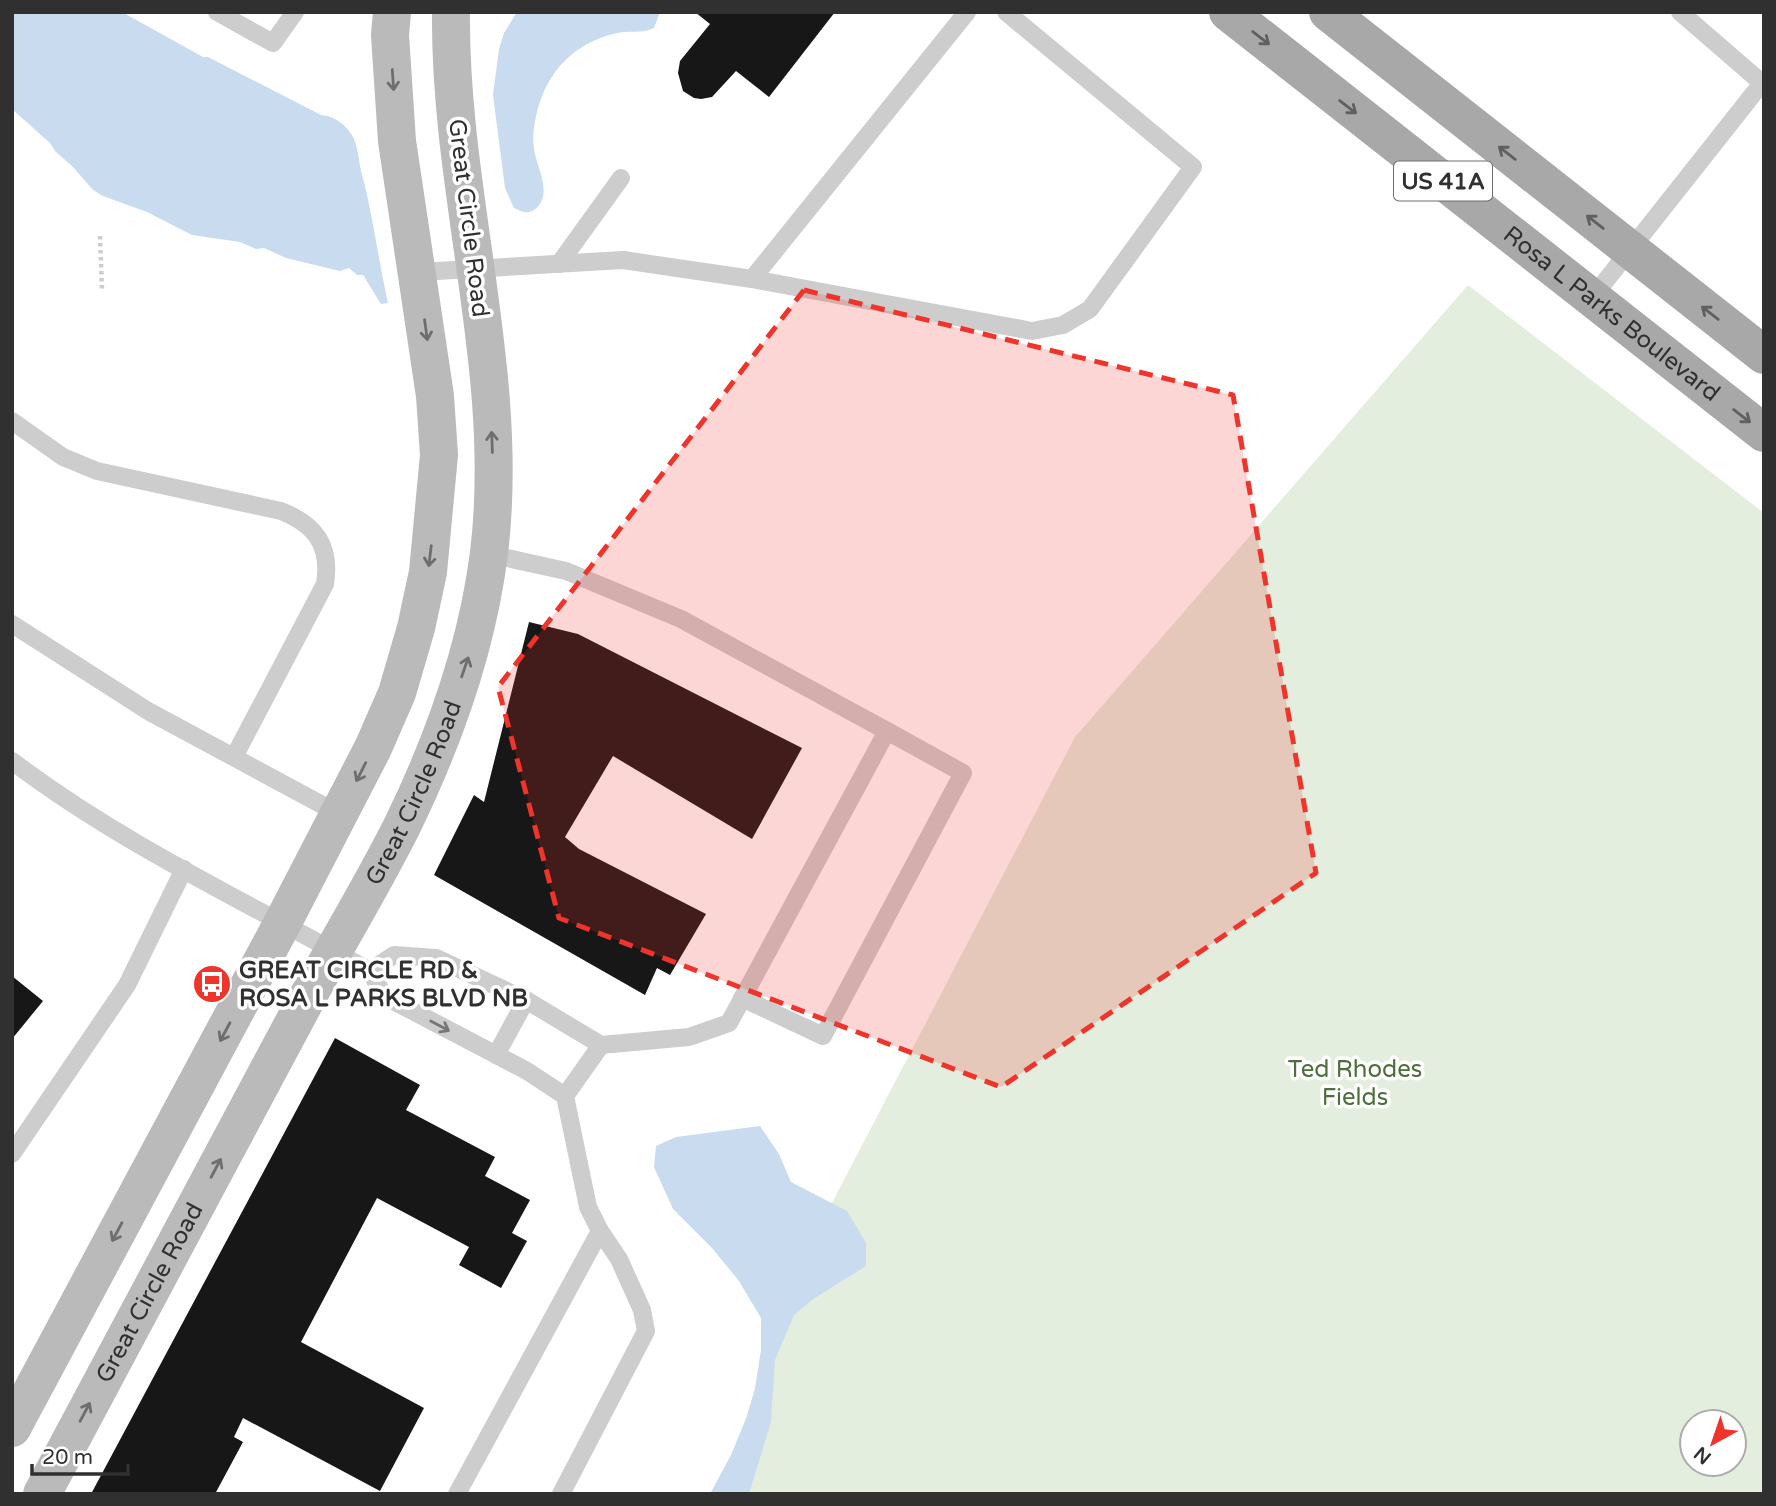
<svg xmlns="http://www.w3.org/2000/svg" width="1776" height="1506" viewBox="0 0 1776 1506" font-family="'Varela Round',sans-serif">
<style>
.green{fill:#e4eede;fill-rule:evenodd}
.water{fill:#c9dbee}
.building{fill:#171717}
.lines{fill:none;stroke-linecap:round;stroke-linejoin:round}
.path{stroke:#cdcdcd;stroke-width:4.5;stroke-dasharray:3.5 3.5;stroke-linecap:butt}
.lane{stroke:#cdcdcd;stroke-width:18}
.secondary{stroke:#bababa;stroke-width:38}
.primary{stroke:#a8a8a8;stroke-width:38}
.oneway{stroke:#606060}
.oneway2{stroke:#6e6e6e}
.oneway3{stroke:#777}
.marked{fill:#ee342b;fill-opacity:0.2;stroke:#ee342b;stroke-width:5;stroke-dasharray:14 9;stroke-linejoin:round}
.labels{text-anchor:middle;stroke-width:7;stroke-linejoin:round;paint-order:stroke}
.shield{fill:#fff;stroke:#6e6e6e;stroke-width:2}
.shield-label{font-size:23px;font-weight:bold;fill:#303030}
.street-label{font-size:24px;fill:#303030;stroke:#fff}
.poi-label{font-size:24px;font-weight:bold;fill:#303030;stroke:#fff;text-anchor:start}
.park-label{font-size:24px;fill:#4d6f3b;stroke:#fff}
</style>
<rect width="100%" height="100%" fill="#fff"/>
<path class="green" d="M1468 285 1764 513V1494H730L786 1291 1075 737ZM1692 1422H1734V1464H1692Z"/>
<g class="water">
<path d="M12 12H122L203 57H208L321 115C335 116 348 126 354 139 358 149 359 161 361 171 373 214 378 259 388 303L381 304 363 275H357L349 268 340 271 286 258 264 248 256 249 240 242 192 235 147 212 103 196 93 190 73 167 55 151 50 143 13 110Z"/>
<path d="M517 12H660L654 28C641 34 631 30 617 33 575 43 548 69 537 112 534 124 532 137 534 149 537 168 554 196 534 210 527 215 521 211 514 208L505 188 493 95 499 49 504 33Z"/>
<path d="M760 1126 779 1154 791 1182 847 1211 866 1243V1266L812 1300 794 1315 775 1360 771 1422 749 1494H710L731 1455 747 1416 755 1388 761 1350V1318L739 1281 712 1248 673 1209 654 1167 656 1146 676 1137Z"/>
</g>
<g class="building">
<path d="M695 12H835L769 97 736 71 712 97 701 99 694 98 683 91 678 73 680 61 710 24Z"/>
<path d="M529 622 578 634 802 748 752 839 613 756 565 837 579 849 706 914 670 975 657 968 645 995 434 875 474 795 484 802Z"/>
<path d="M12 976 43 1001 12 1039Z"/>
<path d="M335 1038 420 1085 406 1110 495 1157 485 1176 530 1200 512 1233 527 1241 501 1288 459 1265 469 1247 377 1198 301 1342 424 1408 380 1491 243 1418 234 1437 243 1442 215 1494H91Z"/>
</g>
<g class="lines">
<g class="path">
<path d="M1763 12 1764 13"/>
<path d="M100 236 102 290"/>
</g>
<g class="lane">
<path d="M217 12 273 43 295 12"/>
<path d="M559 264 621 178"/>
<path d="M419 272 623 260 752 279 1032 331 1063 325 1090 309 1193 167 1006 12"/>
<path d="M752 279 967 12"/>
<path d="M1592 298 1762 83 1680 12"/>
<path d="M12 421 63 457 97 471 281 511C316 525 331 546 325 584L234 757"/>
<path d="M12 624 148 711 339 814"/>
<path d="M12 761C123 845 249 903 370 971L384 996 527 1071 565 1096 588 1207 600 1231 619 1259 642 1310 646 1331 561 1494"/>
<path d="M370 971 394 955 436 958 526 1000 601 1045 689 1037 729 1023 887 731 681 619 566 571 489 554"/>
<path d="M742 998 823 1036 963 773 887 731"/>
<path d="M496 1055 526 1000"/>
<path d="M565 1096 601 1045"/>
<path d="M12 1154 127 985 184 869"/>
<path d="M457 1494 600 1231"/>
</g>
<g class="secondary">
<path d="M12 1428 283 922 373 748 397 693 416 628 428 572 439 455 435 396 397 141 390 35 392 12"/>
<path id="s1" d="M42 1494C126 1336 210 1179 294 1022 329 956 369 892 402 826 444 740 477 648 489 553 511 372 449 193 451 12"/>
</g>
<g class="primary">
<path id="s2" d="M1228 12 1764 433"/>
<path d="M1328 12 1764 355"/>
</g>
</g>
<defs><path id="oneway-shaft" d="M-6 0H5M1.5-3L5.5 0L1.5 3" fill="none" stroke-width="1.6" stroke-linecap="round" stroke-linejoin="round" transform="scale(1.75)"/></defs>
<g class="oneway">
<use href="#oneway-shaft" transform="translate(1261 38) rotate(38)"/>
<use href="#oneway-shaft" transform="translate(1348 107) rotate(38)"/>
<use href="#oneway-shaft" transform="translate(1507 153) rotate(-142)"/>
<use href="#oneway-shaft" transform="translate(1595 222) rotate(-142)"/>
<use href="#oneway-shaft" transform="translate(1710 313) rotate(-142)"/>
<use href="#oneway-shaft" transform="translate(1742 416) rotate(38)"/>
</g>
<g class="oneway2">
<use href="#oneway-shaft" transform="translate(393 80) rotate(86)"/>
<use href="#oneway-shaft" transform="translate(426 330) rotate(82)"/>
<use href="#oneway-shaft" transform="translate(492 442) rotate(-92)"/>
<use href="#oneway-shaft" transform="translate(430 556) rotate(97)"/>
<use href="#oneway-shaft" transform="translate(465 667) rotate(-71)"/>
<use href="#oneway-shaft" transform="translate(361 772) rotate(117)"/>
<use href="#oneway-shaft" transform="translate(225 1032) rotate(118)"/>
<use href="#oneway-shaft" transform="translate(216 1168) rotate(-62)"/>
<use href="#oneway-shaft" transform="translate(117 1232) rotate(118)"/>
<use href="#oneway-shaft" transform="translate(85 1412) rotate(-62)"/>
</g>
<use class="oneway3" href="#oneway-shaft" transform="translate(440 1026) rotate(28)"/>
<path class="marked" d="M804 290 1233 395 1316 873 1001 1087 559 918 498 687Z"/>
<defs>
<symbol id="bus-disc" viewBox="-11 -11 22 22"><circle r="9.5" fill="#ee342b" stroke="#fff"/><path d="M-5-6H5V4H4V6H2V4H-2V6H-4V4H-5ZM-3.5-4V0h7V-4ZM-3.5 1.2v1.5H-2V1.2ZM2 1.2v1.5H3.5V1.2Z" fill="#fff"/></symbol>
</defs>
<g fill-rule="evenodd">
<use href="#bus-disc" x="190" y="962" width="44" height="44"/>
</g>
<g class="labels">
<rect class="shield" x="1394" y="161.5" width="98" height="39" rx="5"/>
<g class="shield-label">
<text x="1443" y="189">US 41A</text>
</g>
<g class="street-label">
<text transform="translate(469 218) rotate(83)" y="8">Great Circle Road</text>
<text dy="8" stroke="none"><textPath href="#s2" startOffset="488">Rosa L Parks Boulevard</textPath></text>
<text dy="8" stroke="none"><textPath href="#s1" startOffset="794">Great Circle Road</textPath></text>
<text dy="8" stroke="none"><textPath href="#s1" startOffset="228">Great Circle Road</textPath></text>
</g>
<g class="poi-label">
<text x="239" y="978">GREAT CIRCLE RD &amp;<tspan x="239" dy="28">ROSA L PARKS BLVD NB</tspan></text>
</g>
<g class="park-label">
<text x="1355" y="1077">Ted Rhodes<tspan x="1355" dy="28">Fields</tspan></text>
</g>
</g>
<rect width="1776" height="1506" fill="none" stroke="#303030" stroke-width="28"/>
<g transform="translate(1713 1443) rotate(220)"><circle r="33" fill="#ffffff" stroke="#acacac" stroke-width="2"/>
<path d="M0-5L12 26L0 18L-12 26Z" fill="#ee342b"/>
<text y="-10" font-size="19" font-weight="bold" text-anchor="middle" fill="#303030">N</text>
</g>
<path d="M32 1464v10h96v-10" fill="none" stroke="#303030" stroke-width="3.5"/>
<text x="42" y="1464" font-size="21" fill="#303030" stroke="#ffffff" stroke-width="5" paint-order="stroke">20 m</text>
</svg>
